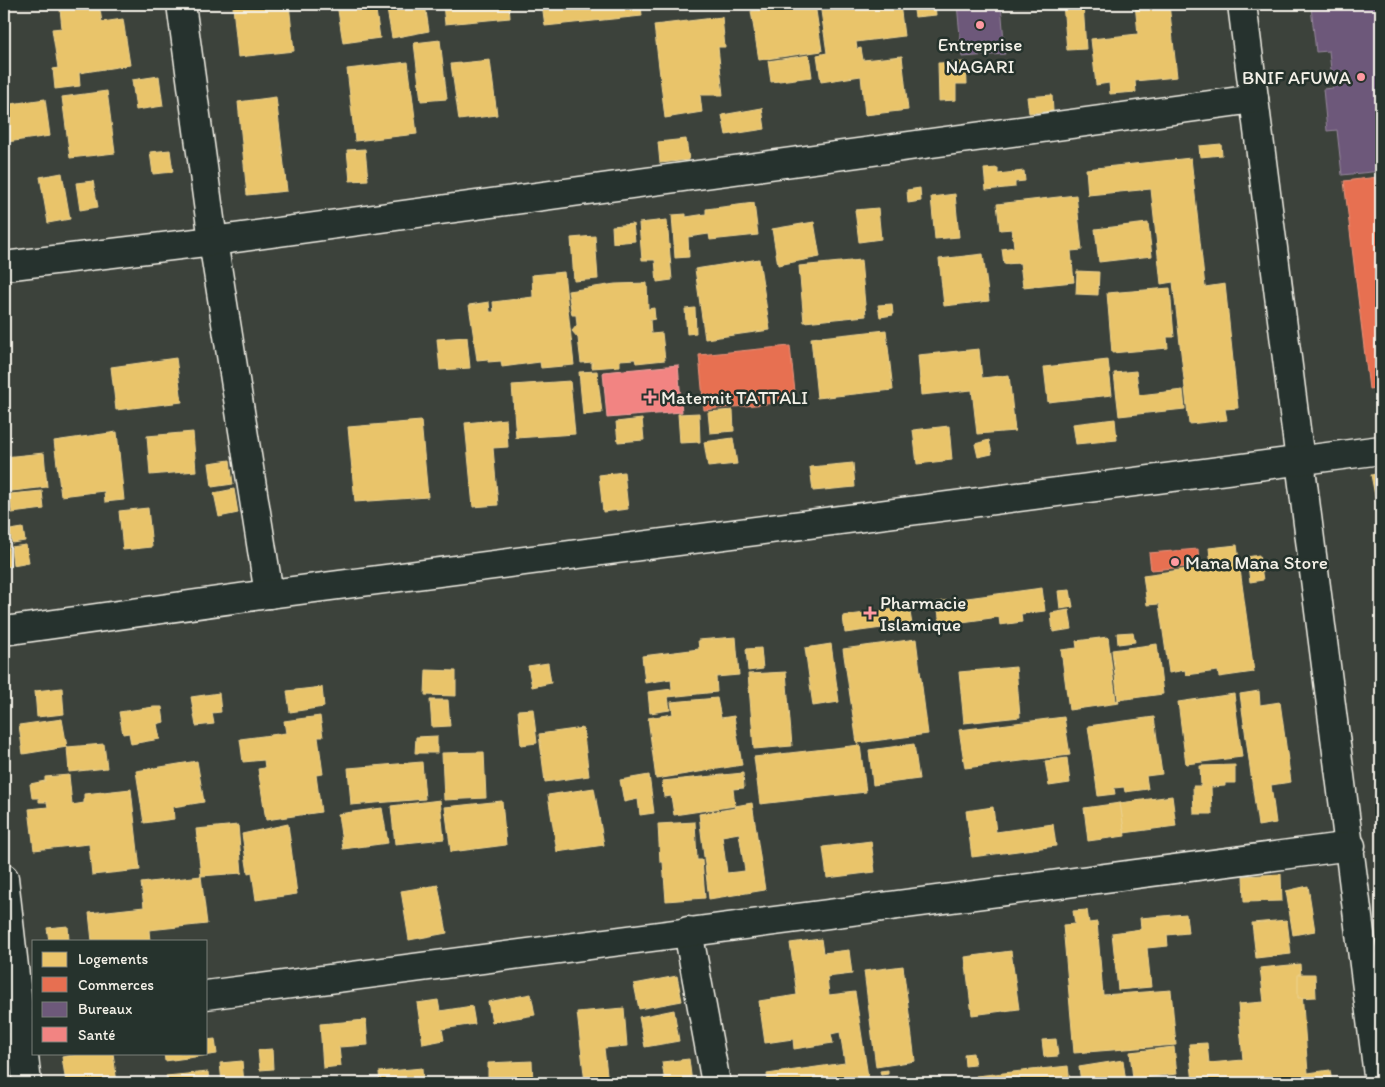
<svg xmlns="http://www.w3.org/2000/svg" width="1385" height="1087" viewBox="0 0 1385 1087" font-family="Itim,sans-serif">
<style>
.homes{fill:#e9c46a;stroke:#ecd290;fill-rule:evenodd}
.shops{fill:#e76f51;stroke:#eb967e}
.offices{fill:#6d597a;stroke:#96879b}
.health{fill:#f28482;stroke:#f3a5a1}
.lines{fill:none;stroke-linecap:round;stroke-linejoin:round}
.street-casing{stroke:#f4f1e8;stroke-width:31}
.secondary-casing{stroke:#f4f1e8;stroke-width:31}
.street{stroke:#26332d;stroke-width:28}
.secondary{stroke:#26332d;stroke-width:28}
.poi-dot{fill:#ff9aa2;stroke:#26332d;stroke-width:2}
.labels{text-anchor:middle;stroke-width:5;stroke-linejoin:round;paint-order:stroke}
.poi-label{font-size:19px;fill:#f4f1e8;stroke:#26332d;text-anchor:start}
</style>
<rect width="100%" height="100%" fill="#3c423b"/>
<filter id="ink" filterUnits="userSpaceOnUse"><feTurbulence type="fractalNoise" baseFrequency=".02" numOctaves="2"/><feDisplacementMap in="SourceGraphic" scale="10" xChannelSelector="R" yChannelSelector="G"/><feConvolveMatrix kernelMatrix="1 2 1 2 8 2 1 2 1" color-interpolation-filters="sRGB"/></filter>
<g filter="url(#ink)">
<g class="homes">
<path d="M99 4 102 22 123 19 130 65 79 73 80 86 55 89 53 69 58 68 52 29 62 28 60 9Z"/>
<path d="M265 4H289L294 51 238 57 233 7Z"/>
<path d="M337 4H375L380 38 343 43Z"/>
<path d="M386 4H425L429 31 392 38Z"/>
<path d="M443 4H509L510 18 445 24Z"/>
<path d="M542 4H641L642 16 545 26Z"/>
<path d="M800 4H815L822 51 759 60 751 11Z"/>
<path d="M820 4H900L904 36 856 42 857 49 861 48 863 60 902 56 908 110 865 115 861 76 821 82 817 55 827 53Z"/>
<path d="M913 4H935L936 15 915 17Z"/>
<path d="M1063 4H1083L1086 49 1067 50Z"/>
<path d="M1135 4H1169L1177 77 1135 81 1136 92 1110 94 1109 83 1096 85 1091 39 1138 34Z"/>
<path d="M722 17 725 47H718L723 95H700L702 112 665 118 654 25Z"/>
<path d="M440 40 447 99 421 101 414 43Z"/>
<path d="M809 55 812 77 771 82 768 61Z"/>
<path d="M490 60 497 115 459 120 451 64Z"/>
<path d="M408 62 417 134 355 141 347 69Z"/>
<path d="M966 62 967 84H956V100L939 101 938 63Z"/>
<path d="M159 76 163 106 136 110 132 80Z"/>
<path d="M107 91 115 153 70 158 62 97Z"/>
<path d="M1052 95 1053 111 1029 113 1027 97Z"/>
<path d="M276 97 287 191 247 195 238 102Z"/>
<path d="M45 99 50 136 7 142 4 105Z"/>
<path d="M762 108 765 129 726 135 722 115Z"/>
<path d="M686 139 689 160 660 163 658 142Z"/>
<path d="M1221 144 1222 155 1200 157 1199 146Z"/>
<path d="M4 146 8 167 4 168Z"/>
<path d="M365 149 368 180 350 181 347 150Z"/>
<path d="M170 150 173 172 153 174 150 152Z"/>
<path d="M1191 158 1205 287 1225 284 1238 408 1225 409 1227 420 1189 424 1173 282 1161 284 1151 189 1088 195 1086 169Z"/>
<path d="M998 168V174L1024 171 1025 181 1015 182V187L986 190 984 169Z"/>
<path d="M62 173 70 219 48 223 40 177Z"/>
<path d="M93 181 98 207 80 210 76 183Z"/>
<path d="M920 188 921 201 908 203 907 190Z"/>
<path d="M955 194 959 237 935 239 931 197Z"/>
<path d="M1076 195 1082 250 1071 251 1074 282 1023 287 1020 263 1004 264 1002 249 1014 247 1012 229 1000 230 997 204Z"/>
<path d="M754 203 758 235 710 240 709 234 688 237 689 257 675 258 672 215 686 214V217L706 214V209Z"/>
<path d="M878 208 881 239 859 242 855 210Z"/>
<path d="M667 220 672 280 657 282 655 260H642L639 223Z"/>
<path d="M814 222 820 257 778 265 772 229Z"/>
<path d="M1148 223 1152 256 1099 262 1095 229Z"/>
<path d="M633 224 635 241 613 243 612 226Z"/>
<path d="M595 236 598 279 574 281 571 238Z"/>
<path d="M983 254 989 301 944 306 939 259Z"/>
<path d="M759 259 770 330 705 339 695 269Z"/>
<path d="M861 260 866 316 804 322 799 266Z"/>
<path d="M1077 271 1099 272 1098 295 1076 294Z"/>
<path d="M564 272 574 365 541 368 540 362 502 367 501 361 488 362V359L477 360 469 305 489 302 490 312H494L493 302 533 297 532 275Z"/>
<path d="M647 283 648 309 654 308 655 319 650 320 651 334 662 333 665 360 636 363 635 359 620 360V366L592 368V362L581 363 578 338 572 331 577 325 576 315H572L568 291 615 284Z"/>
<path d="M1170 288 1174 337H1167L1168 348 1112 353 1107 293Z"/>
<path d="M892 304 893 315 880 317 878 305Z"/>
<path d="M695 308 696 333 687 334 685 309Z"/>
<path d="M886 330 893 390 817 398 811 338Z"/>
<path d="M467 337 470 368 440 370 437 339Z"/>
<path d="M979 349 982 378 1009 375 1015 431 977 434 972 390 921 395 918 355Z"/>
<path d="M176 358 182 402 116 410 111 367Z"/>
<path d="M1108 360 1112 395 1048 402 1044 367Z"/>
<path d="M597 371 602 413 583 415 579 372Z"/>
<path d="M1136 371 1139 395 1183 390 1185 409 1119 416 1114 373Z"/>
<path d="M570 381 575 434 516 438 512 385Z"/>
<path d="M733 410 734 431 710 433 708 412Z"/>
<path d="M699 413 700 442 680 443 678 414Z"/>
<path d="M506 419 508 447 493 448 498 505 473 507 465 423Z"/>
<path d="M642 419 644 440 618 442 616 422Z"/>
<path d="M1115 419 1117 440 1076 444 1073 424Z"/>
<path d="M421 421 428 497 355 502 348 427Z"/>
<path d="M949 426 952 460 917 464 913 430Z"/>
<path d="M117 432 124 500 105 502 104 491 61 496 54 441Z"/>
<path d="M193 432 196 471 150 475 147 436Z"/>
<path d="M733 438 737 464 708 467 704 442Z"/>
<path d="M989 440 992 454 978 457 975 444Z"/>
<path d="M44 453 47 487 4 492V457Z"/>
<path d="M230 460 233 484 212 487 209 463Z"/>
<path d="M853 463 855 487 813 491 810 467Z"/>
<path d="M624 472 628 509 603 512 599 475Z"/>
<path d="M1381 473V526L1371 475Z"/>
<path d="M234 489 238 513 219 517 214 493Z"/>
<path d="M42 491 44 509 12 513 10 494Z"/>
<path d="M148 508 152 547 123 550 119 511Z"/>
<path d="M23 528 25 541 12 543 10 530Z"/>
<path d="M7 533 10 566 6 567V579H4V534Z"/>
<path d="M26 545 29 562 13 565 11 547Z"/>
<path d="M1237 545 1239 561 1211 565 1209 548Z"/>
<path d="M1259 555 1263 580 1250 582 1247 557Z"/>
<path d="M1239 562 1254 672 1219 677 1218 671 1186 675 1185 670 1169 673 1159 604 1147 605 1143 575Z"/>
<path d="M1042 588 1045 611 1021 614 1022 622 1000 625 999 617 940 625 937 602Z"/>
<path d="M1070 590 1073 607 1060 609 1058 591Z"/>
<path d="M909 607 912 624 845 633 843 616Z"/>
<path d="M1069 610 1072 629 1053 632 1051 613Z"/>
<path d="M1133 632 1135 642 1118 644 1117 633Z"/>
<path d="M736 637 739 675 716 677 717 692 668 697 670 710 650 713 648 692 672 689 671 679 645 683 642 656 699 649 698 640Z"/>
<path d="M1108 637 1116 701 1118 700 1119 703 1069 710 1061 650 1077 648 1076 641Z"/>
<path d="M916 639 928 734 857 743 843 649Z"/>
<path d="M831 644 839 702 813 706 805 648Z"/>
<path d="M1157 644 1163 694 1118 700 1112 650Z"/>
<path d="M761 648 763 669 748 671 746 649Z"/>
<path d="M548 663 551 683 532 687 528 666Z"/>
<path d="M1016 667 1020 717 964 723 959 672Z"/>
<path d="M426 670 456 671V696L425 695Z"/>
<path d="M786 672 792 746 754 749 748 674Z"/>
<path d="M322 687 324 707 290 712 287 691Z"/>
<path d="M62 688 64 714 37 717 35 691Z"/>
<path d="M1259 691 1260 705 1280 702 1291 782 1271 785 1276 823 1258 826 1240 694Z"/>
<path d="M219 693 221 712 212 713 214 724 196 726 191 697Z"/>
<path d="M1234 694 1242 757 1186 764 1178 702Z"/>
<path d="M717 698 721 718 734 716 742 765 656 779 648 718 673 714 671 702Z"/>
<path d="M430 700H448L450 726 432 727Z"/>
<path d="M154 707H162L164 722 157 724 160 739 131 744 129 733 123 734 119 712Z"/>
<path d="M533 709 537 743 521 745 518 710Z"/>
<path d="M320 716 323 737H318L323 774 316 775 321 812 266 820 258 769 265 768 264 760 243 762 240 739 286 733 284 721Z"/>
<path d="M1064 717 1070 755 965 768 959 730Z"/>
<path d="M1154 717 1162 774 1146 776 1148 789 1125 792 1124 787 1114 788 1115 794 1098 796 1088 726Z"/>
<path d="M62 719 67 747 23 754 19 725Z"/>
<path d="M583 728 589 776 545 782 539 734Z"/>
<path d="M437 736V753H415L416 737Z"/>
<path d="M104 744 107 768 69 772 67 747Z"/>
<path d="M914 744 919 779 873 785 869 750Z"/>
<path d="M860 745 866 792 760 804 754 757Z"/>
<path d="M484 752 486 798 444 800 442 753Z"/>
<path d="M1067 758 1070 783 1049 786 1045 761Z"/>
<path d="M197 761 204 802 173 807 174 819 144 823 136 771Z"/>
<path d="M422 762 425 799 351 805 348 768Z"/>
<path d="M1235 765V783H1225V786L1211 787 1212 814H1194L1193 786H1201L1200 766Z"/>
<path d="M743 773 744 788 733 789 735 806 674 815 671 796 664 797 662 781Z"/>
<path d="M69 775 72 805 84 803V794L131 789 140 870 92 875 89 844 34 850 29 809 48 807 47 802H39V798H32L30 784 45 781V777Z"/>
<path d="M649 775 654 813 640 815 638 799 624 802 620 780Z"/>
<path d="M594 788 604 845 557 852 548 795Z"/>
<path d="M1172 796 1176 826 1124 833 1120 803Z"/>
<path d="M440 800 444 839 395 844 391 806Z"/>
<path d="M502 801 506 845 451 852 445 807Z"/>
<path d="M752 803 765 890 709 899 699 814 736 808 735 806ZM739 833 745 871 727 873 722 836Z"/>
<path d="M1120 803 1125 836 1088 841 1084 808Z"/>
<path d="M993 807 996 832 1053 824 1056 846 972 857 966 811Z"/>
<path d="M382 808 388 843 343 849 338 814Z"/>
<path d="M695 822 697 860H702L705 898 666 901 663 862H660L658 824Z"/>
<path d="M288 824 297 894 256 900 252 872 248 873 242 834Z"/>
<path d="M238 825 242 873 201 876 196 829Z"/>
<path d="M871 841 875 872 827 878 823 847Z"/>
<path d="M1281 874 1282 901 1244 902 1243 876Z"/>
<path d="M201 876 207 924 149 930 150 941H92L89 913 144 907 141 883Z"/>
<path d="M438 885 447 933 409 940 401 891Z"/>
<path d="M1308 886 1315 931 1293 935 1286 891Z"/>
<path d="M1087 910 1089 923 1097 922 1103 995 1171 990 1176 1045 1074 1053 1063 925 1075 924 1073 911Z"/>
<path d="M1186 914 1188 933 1167 935 1168 946 1147 948 1151 987 1118 990 1112 933 1141 929 1140 918Z"/>
<path d="M1287 920 1291 954 1256 958 1252 923Z"/>
<path d="M68 926 69 941H49L47 928Z"/>
<path d="M821 939 823 953 849 950 852 974 827 977 829 995 855 992 869 1083H768L767 1074 845 1063 840 1032 831 1034 833 1043 794 1049 793 1039 765 1043 759 1001 797 995 790 943Z"/>
<path d="M1011 951 1019 1009 972 1015 965 957Z"/>
<path d="M1300 964 1308 1073 1330 1070 1332 1083H1193L1189 1044 1207 1043 1209 1063 1243 1060 1238 1004 1264 1002 1260 968Z"/>
<path d="M903 966 915 1061 876 1067 864 971Z"/>
<path d="M1298 974H1315L1316 997 1298 998Z"/>
<path d="M677 976 682 1001 639 1009 634 984Z"/>
<path d="M531 994 535 1015 492 1022 488 1002Z"/>
<path d="M438 1000 440 1011 472 1006 475 1024 442 1029 444 1040 423 1044 417 1003Z"/>
<path d="M624 1008 627 1046 604 1048 608 1083H585L577 1012Z"/>
<path d="M674 1010 679 1041 645 1047 639 1017Z"/>
<path d="M366 1020 368 1045 339 1047 341 1066 323 1068 320 1024Z"/>
<path d="M215 1039 217 1054 165 1061 164 1053H206V1040Z"/>
<path d="M1056 1039 1058 1056 1044 1057 1042 1040Z"/>
<path d="M1174 1047 1177 1074 1133 1079 1130 1052Z"/>
<path d="M272 1049 273 1069 260 1070 258 1050Z"/>
<path d="M84 1053H113L117 1083H66L62 1057Z"/>
<path d="M973 1053 975 1065 965 1066 964 1054Z"/>
<path d="M689 1059 692 1083H665L662 1062Z"/>
<path d="M1123 1060 1126 1083H1081L1079 1067Z"/>
<path d="M242 1061 244 1083H222L220 1063Z"/>
<path d="M532 1061 533 1083H488V1063Z"/>
<path d="M1068 1066 1070 1083H976V1076Z"/>
<path d="M422 1068 423 1083H380L379 1072Z"/>
<path d="M888 1070V1074L881 1075 880 1071Z"/>
<path d="M208 1072 209 1083H167L166 1076Z"/>
</g>
<g class="shops">
<path d="M1378 177 1381 204V387L1369 389 1344 181Z"/>
<path d="M790 346 796 401 704 410 699 355Z"/>
<path d="M1198 549 1199 566 1151 570 1149 553Z"/>
</g>
<g class="offices">
<path d="M957 4H1001L1005 54 962 57Z"/>
<path d="M1324 4H1380L1381 171 1342 175 1337 130 1327 131 1323 89 1333 88 1329 51 1316 52 1311 7 1324 6Z"/>
</g>
<path class="health" d="M678 365 682 412 607 418 603 372Z"/>
<g class="lines">
<defs>
<g id="street">
<path d="M181 4 213 241 269 594"/>
<path d="M1242 4 1379 1083"/>
<path d="M4 266 213 241 1254 99"/>
<path d="M4 878 27 1083"/>
<path d="M688 931 716 1083"/>
<path d="M206 995 1351 846"/>
</g>
<path id="secondary" d="M4 631 269 594 1381 450"/>
</defs>
<use href="#street" class="street-casing"/>
<use href="#secondary" class="secondary-casing"/>
<use href="#street" class="street"/>
<use href="#secondary" class="secondary"/>
</g>
</g>
<g class="poi-dot">
<circle cx="980" cy="25" r="5"/>
<circle cx="1361" cy="77" r="5"/>
<path d="M647.5 389.5h5v5h5v5h-5v5h-5v-5h-5v-5h5z"/>
<circle cx="1175" cy="562" r="5"/>
<path d="M867.5 605.5h5v5h5v5h-5v5h-5v-5h-5v-5h5z"/>
</g>
<g class="labels">
<g class="poi-label">
<text x="980" y="51" text-anchor="middle">Entreprise<tspan x="980" dy="22">NAGARI</tspan></text>
<text x="1351" y="84" text-anchor="end">BNIF AFUWA</text>
<text x="661" y="404">Maternit TATTALI</text>
<text x="1185" y="569">Mana Mana Store</text>
<text x="880" y="609">Pharmacie<tspan x="880" dy="22">Islamique</tspan></text>
</g>
</g>
<rect width="1385" height="1087" fill="none" stroke="#26332d" stroke-width="20"/>
<rect x="10" y="10" width="1365" height="1067" fill="none" stroke="#f4f1e8" stroke-width="2" filter="url(#ink)"/>
<rect x="32" y="940" width="175" height="115" fill="#26332d" stroke="#787f78"/>
<rect x="42" y="952" width="25" height="15" fill="#e9c46a" stroke="#787f78"/>
<text x="78" y="964" font-size="15" fill="#f4f1e8">Logements</text>
<rect x="42" y="977" width="25" height="15" fill="#e76f51" stroke="#787f78"/>
<text x="78" y="990" font-size="15" fill="#f4f1e8">Commerces</text>
<rect x="42" y="1002" width="25" height="15" fill="#6d597a" stroke="#787f78"/>
<text x="78" y="1014" font-size="15" fill="#f4f1e8">Bureaux</text>
<rect x="42" y="1027" width="25" height="15" fill="#f28482" stroke="#787f78"/>
<text x="78" y="1040" font-size="15" fill="#f4f1e8">Santé</text>
</svg>
